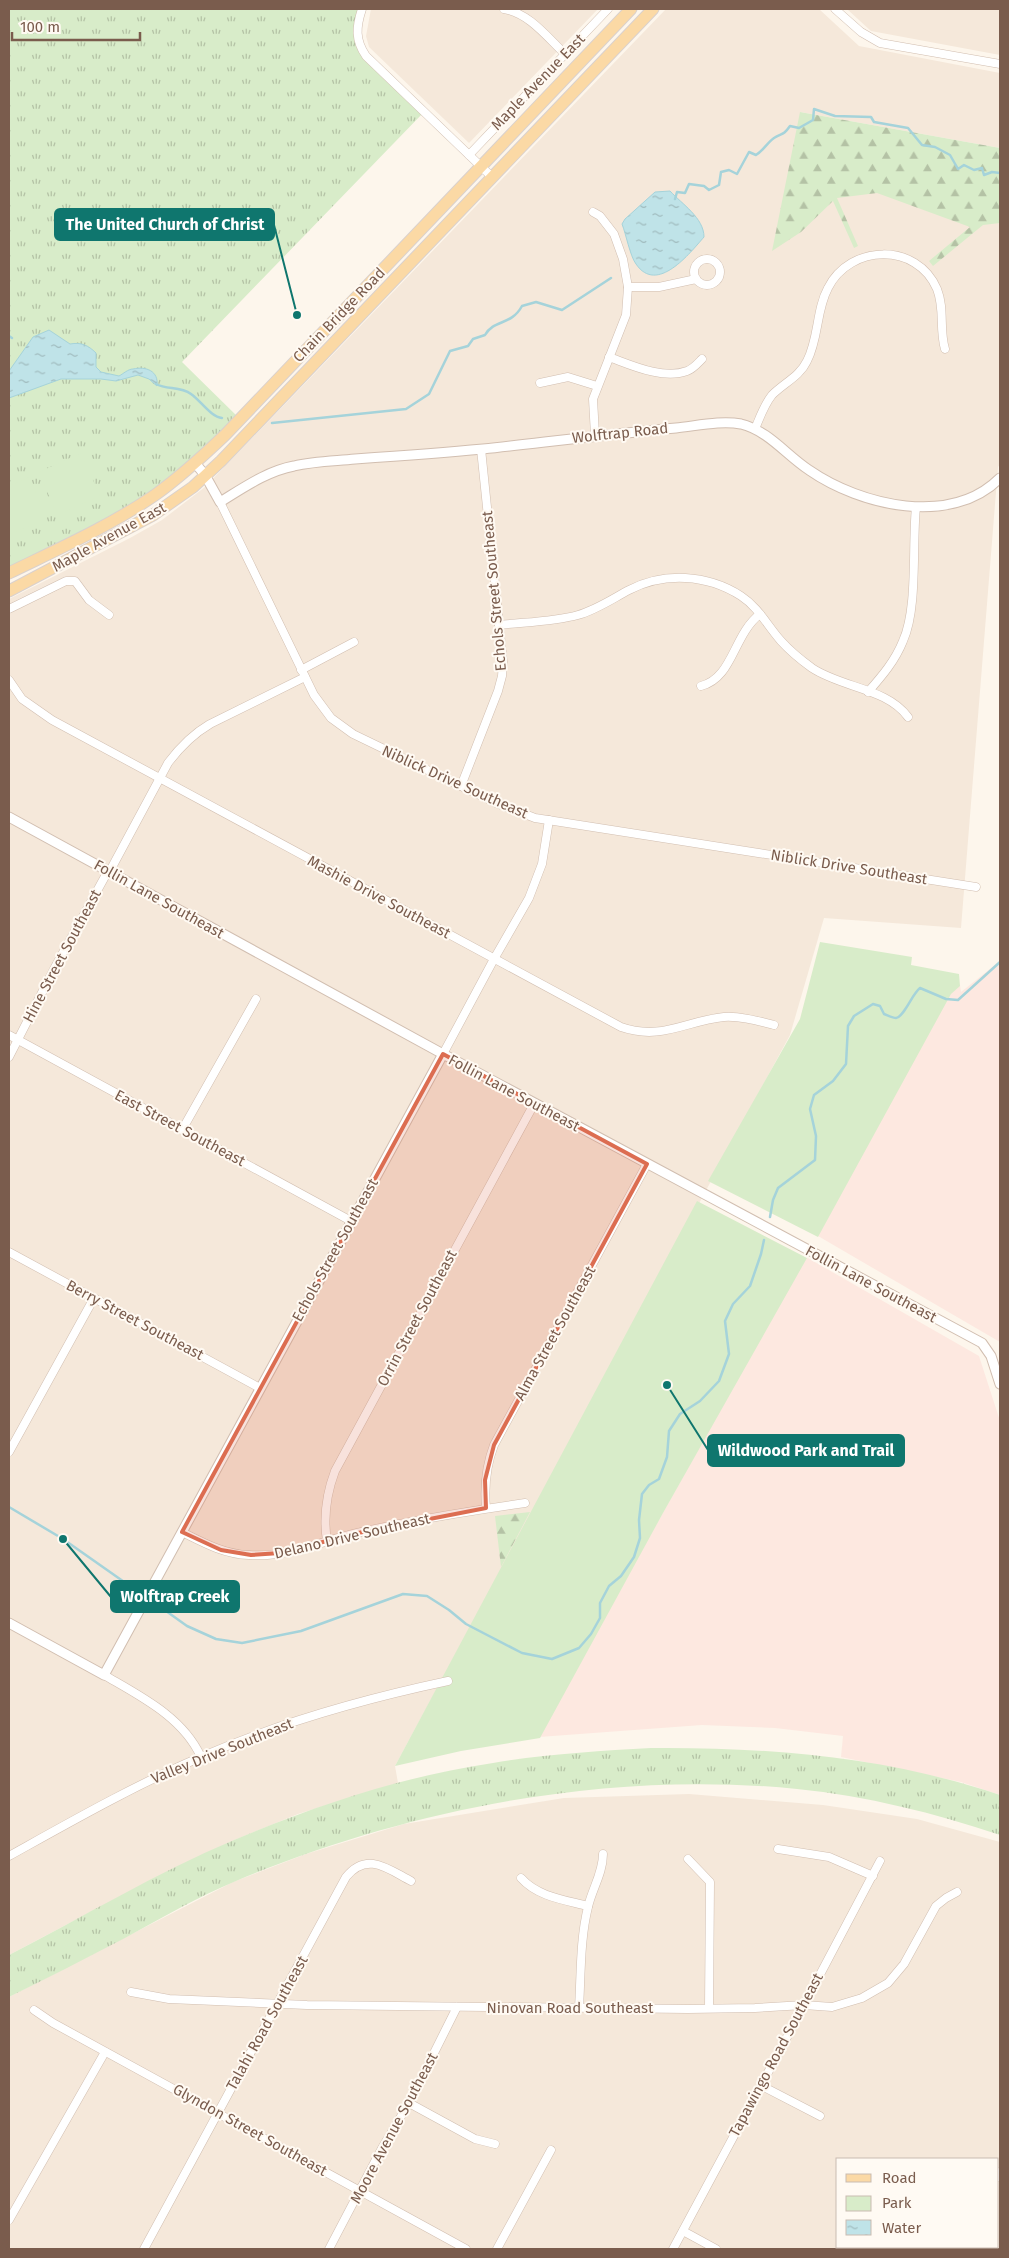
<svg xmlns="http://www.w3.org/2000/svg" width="1009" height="2258" viewBox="0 0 1009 2258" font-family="'Fira Sans',sans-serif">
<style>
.residential{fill:#f5e8da;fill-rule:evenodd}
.commercial{fill:#fde8e0}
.grass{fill:url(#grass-tufts)}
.forest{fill:url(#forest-firs)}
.park{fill:#d8ecc9}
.water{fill:url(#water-ripples);stroke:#a5d3da}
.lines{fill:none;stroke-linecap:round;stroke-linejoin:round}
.stream{stroke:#a5d3da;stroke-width:2.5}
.minor-casing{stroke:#d1beb0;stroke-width:9}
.tertiary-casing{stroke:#d1beb0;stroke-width:11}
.primary-casing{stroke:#dad1cd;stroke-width:13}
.minor{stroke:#fff;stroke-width:8}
.tertiary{stroke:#fff;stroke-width:9}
.primary{stroke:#fbd9a5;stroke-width:11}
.marked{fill:#dc6d51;fill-opacity:0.2;stroke:#dc6d51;stroke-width:4;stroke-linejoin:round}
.labels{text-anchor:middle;stroke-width:4;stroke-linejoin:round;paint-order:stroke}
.street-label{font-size:15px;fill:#7a5c4d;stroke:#fffaf3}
.leader{fill:none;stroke:#0f766e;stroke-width:2}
.callout-dot{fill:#0f766e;stroke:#fffaf3;stroke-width:2}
.callout{fill:#0f766e;stroke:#0f766e;stroke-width:2}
.callout-label{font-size:16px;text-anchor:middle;font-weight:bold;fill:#fff}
</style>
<defs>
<pattern id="grass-tufts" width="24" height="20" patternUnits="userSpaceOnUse" patternTransform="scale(1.25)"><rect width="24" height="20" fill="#d8ecc9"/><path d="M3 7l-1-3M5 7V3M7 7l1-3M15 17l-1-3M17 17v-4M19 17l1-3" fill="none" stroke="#b4c2a5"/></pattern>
<pattern id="forest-firs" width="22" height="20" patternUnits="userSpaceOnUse" patternTransform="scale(1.25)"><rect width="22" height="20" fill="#d8ecc9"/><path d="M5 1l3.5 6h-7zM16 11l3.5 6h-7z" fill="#b4c2a5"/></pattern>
<pattern id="water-ripples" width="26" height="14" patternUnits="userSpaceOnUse" patternTransform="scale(1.25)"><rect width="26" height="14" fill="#bfe3e8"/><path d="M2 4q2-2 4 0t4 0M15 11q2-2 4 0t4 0" fill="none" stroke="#a0bbbe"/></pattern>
</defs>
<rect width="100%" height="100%" fill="#fdf6ec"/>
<g class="residential">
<path d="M371 9H598L469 143 369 47 366 36Z"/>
<path d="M666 9H819L859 46 1000 73V148L800 112 1000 201V464L998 467 961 928 824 918 790 1035 395 1766 398 1783 298 1814 232 1841 153 1879 9 1955V599L130 538 162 520 205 487Z"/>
<path d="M847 9H1000V55L871 31Z"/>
<path d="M689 1794 823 1805 917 1819 1000 1842V2249H9V1997L233 1882 306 1854 404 1824 564 1798ZM838 2159H998V2247H838Z"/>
</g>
<g class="commercial">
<path d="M1000 961V1342L818 1236 950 993 960 985 961 992Z"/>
<path d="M806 1257 979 1356 1000 1421V1795L961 1782 841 1757 843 1736 775 1728 702 1725 539 1737 585 1652Z"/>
</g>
<g class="grass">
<path d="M9 9H362L359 44 424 112 182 362 240 419 153 496 9 572Z"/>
<path d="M651 1748C769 1747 888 1757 1000 1795V1835C934 1813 867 1796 797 1789 609 1770 410 1808 236 1881 198 1897 161 1918 125 1938 86 1958 48 1978 9 1997V1955C83 1917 156 1873 234 1840 317 1805 404 1776 493 1763 546 1754 598 1751 651 1748Z"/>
</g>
<g class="forest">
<path d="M800 112 1000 148V223L983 225 933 266 929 261 970 227 877 193 837 198 858 246 854 248 833 201 801 232 772 251Z"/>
<path d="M530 1512 501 1567 495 1516Z"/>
</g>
<g class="park">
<path d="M81 453 100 496 57 515 39 472Z"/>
<path d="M29 477 47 518 9 535V486Z"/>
<path d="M820 942 912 957 911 965 959 974 960 986 951 994 818 1237 708 1181 800 1019Z"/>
<path d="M697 1201 807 1258 663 1513 540 1738 461 1751 395 1766Z"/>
</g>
<g class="water">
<path d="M670 191C682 204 704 218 704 237 690 253 657 295 636 264 630 256 626 234 622 224L625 219 655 192Z"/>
<path d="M49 330 70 344C81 342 88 345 96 353V367L101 372 119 376C123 374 128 369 133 369 146 366 159 371 157 386L149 379 138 375 116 381 101 379H61L9 398V371L33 337Z"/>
</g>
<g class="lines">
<g class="stream">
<path d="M675 199 677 192 685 193 689 184 704 186 709 190 719 185 721 172 729 170 737 174 749 152 756 155C763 151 767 143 774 138 782 133 783 136 790 126L799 128 813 120 814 109 835 116 871 117 874 122 908 128 922 145 935 147 950 155 958 169 964 165 974 170 982 168 984 175 992 172 1000 173"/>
<path d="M9 336 12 338"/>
<path d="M156 384C167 390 180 386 191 394 201 401 211 417 222 418"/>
<path d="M272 423 406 409 429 394 450 351 468 346 473 339 485 335C494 319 511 326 522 306L536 302 562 310 611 278"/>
<path d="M770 1217 773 1200 778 1188 815 1160 816 1136 810 1109 814 1095 833 1081 846 1064 848 1026 854 1016 873 1004 880 1006 884 1014C887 1015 893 1018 896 1018 904 1017 912 994 920 988L946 999 958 1000 1000 962"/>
<path d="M9 1507 63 1539 137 1591"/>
<path d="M159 1606 187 1626 216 1639 242 1643 301 1631 403 1594 427 1596 449 1610 466 1624 522 1653 552 1659 579 1648 591 1634 600 1618V1603L609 1586 621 1576 634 1557 640 1538 639 1520 642 1494 649 1485 659 1479 667 1457 669 1431 680 1414 700 1401 719 1381 729 1354 725 1321 733 1304 750 1286 761 1254 764 1240"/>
</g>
<defs>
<g id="minor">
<path d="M362 9C356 27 355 40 366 56L492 177"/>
<path d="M504 9C529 13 547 37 565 54"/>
<path d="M835 9 861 32 880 43 1000 64"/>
<path d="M469 155 608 9"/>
<path d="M593 212 600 216 614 234 623 259 628 287 626 315 593 399 595 435"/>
<circle cx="707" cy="272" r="13"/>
<path d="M628 287H659L696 279"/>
<path d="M609 357C631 365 663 380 687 371 693 369 698 363 702 359"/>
<path d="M540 383 568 377 597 386"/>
<path d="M755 429C760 417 764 405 772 395 784 383 800 376 807 361 819 338 816 310 828 288 850 244 917 242 937 289 945 309 939 329 945 349"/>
<path d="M220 502 314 695 331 718 353 734 496 803 535 818 976 887"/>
<path d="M9 609 66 581H75L89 600 109 615"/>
<path d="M499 625C525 622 553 622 578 615 596 610 612 599 629 590 664 572 707 574 741 596 758 607 767 625 781 641 790 651 801 660 812 668 842 688 887 688 908 717"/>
<path d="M301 670 354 642"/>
<path d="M9 680 22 699 52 720 621 1027C661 1041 685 1021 724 1017 741 1016 758 1021 774 1025"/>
<path d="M701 686C733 678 733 635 760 614"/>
<path d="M868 692C882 676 895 661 903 641 918 608 912 545 916 507"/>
<path d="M461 786 498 691 502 676 503 662 481 449"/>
<path d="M9 1035 351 1221"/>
<path d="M443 1054 494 959 529 898 542 864 549 820"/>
<path d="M9 1057 54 969 108 871 111 869 168 763C180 747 193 734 210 724L305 677"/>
<path d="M182 1130 256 999"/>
<path d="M9 1252 260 1388"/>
<path d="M9 1452 94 1298"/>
<path d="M486 1508C484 1485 486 1466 494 1445L647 1164"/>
<path d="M182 1532C204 1543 224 1554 249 1555 286 1558 322 1541 357 1533 412 1520 469 1511 525 1503"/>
<path d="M327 1541C323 1516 326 1495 335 1471L534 1104"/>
<path d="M104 1675C140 1696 183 1717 201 1757"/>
<path d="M778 1849 829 1857 873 1876"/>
<path d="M9 1856C72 1821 135 1785 201 1757 281 1722 363 1699 448 1681"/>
<path d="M688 1859 710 1882 709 2008"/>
<path d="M521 1878C538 1897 565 1900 588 1906"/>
<path d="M131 1992 169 1999 307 2005 688 2009 755 2008 804 2005 832 2007 862 1998 888 1983 904 1964 936 1906 946 1898 957 1892"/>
<path d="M579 2008C581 1975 580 1939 588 1907 592 1889 603 1873 603 1854"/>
<path d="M34 2010 53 2023 466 2249"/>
<path d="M762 2086 820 2116"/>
<path d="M409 2103 475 2139 495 2144"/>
<path d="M998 2177 1000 2172"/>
<path d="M9 2220 105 2052"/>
<path d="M683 2231 716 2249"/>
<path d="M144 2249 346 1877C367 1851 388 1869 411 1881"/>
<path d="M329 2249 382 2148 409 2103 457 2007"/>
<path d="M497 2249 551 2150"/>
<path d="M673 2249C743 2120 812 1991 880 1861"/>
<path d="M958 2249 960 2247"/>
</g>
<g id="tertiary">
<path d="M195 463 205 475 220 502C243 488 267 471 294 466 314 461 335 461 355 459 398 456 440 453 483 449 547 442 611 434 676 428 696 426 721 420 741 424 769 431 786 455 809 470 861 506 951 527 1000 478"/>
<path d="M9 817 443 1054 982 1343 991 1356 1000 1384"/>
<path d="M9 1623 104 1675 443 1054"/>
</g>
<g id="primary">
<path d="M9 573C58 549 110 526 155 495 180 477 203 456 225 435L631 9"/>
<path d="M9 591 153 515 193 487 221 461 653 9"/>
</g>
</defs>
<use href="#minor" class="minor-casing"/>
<use href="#tertiary" class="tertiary-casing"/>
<use href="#primary" class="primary-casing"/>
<use href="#minor" class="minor"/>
<use href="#tertiary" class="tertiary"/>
<use href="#primary" class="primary"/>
</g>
<path class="marked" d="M443 1054 647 1164 494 1445 485 1480 486 1508 358 1533 280 1553 251 1555 221 1550 182 1532Z"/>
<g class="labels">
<g class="street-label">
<text transform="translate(538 82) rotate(-46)" y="5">Maple Avenue East</text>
<text transform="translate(339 315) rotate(-46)" y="5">Chain Bridge Road</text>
<text transform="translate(620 433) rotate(-6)" y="5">Wolftrap Road</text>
<text transform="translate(109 537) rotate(-29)" y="5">Maple Avenue East</text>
<text transform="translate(494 591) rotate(-95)" y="5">Echols Street Southeast</text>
<text transform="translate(455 782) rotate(24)" y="5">Niblick Drive Southeast</text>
<text transform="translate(849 867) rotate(9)" y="5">Niblick Drive Southeast</text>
<text transform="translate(379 897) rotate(28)" y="5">Mashie Drive Southeast</text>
<text transform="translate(159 899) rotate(29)" y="5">Follin Lane Southeast</text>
<text transform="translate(62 956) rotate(-62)" y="5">Hine Street Southeast</text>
<text transform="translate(514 1093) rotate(28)" y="5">Follin Lane Southeast</text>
<text transform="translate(180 1128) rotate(28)" y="5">East Street Southeast</text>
<text transform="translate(335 1250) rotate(-61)" y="5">Echols Street Southeast</text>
<text transform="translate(871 1284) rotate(28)" y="5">Follin Lane Southeast</text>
<text transform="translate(417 1318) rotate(-62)" y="5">Orrin Street Southeast</text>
<text transform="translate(135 1320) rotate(28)" y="5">Berry Street Southeast</text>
<text transform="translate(555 1333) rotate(-61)" y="5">Alma Street Southeast</text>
<text transform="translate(352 1536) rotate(-13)" y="5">Delano Drive Southeast</text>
<text transform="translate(222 1751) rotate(-22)" y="5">Valley Drive Southeast</text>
<text x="570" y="2013">Ninovan Road Southeast</text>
<text transform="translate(267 2023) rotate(-61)" y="5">Talahi Road Southeast</text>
<text transform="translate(776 2055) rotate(-62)" y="5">Tapawingo Road Southeast</text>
<text transform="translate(394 2128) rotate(-62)" y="5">Moore Avenue Southeast</text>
<text transform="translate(250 2130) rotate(29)" y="5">Glyndon Street Southeast</text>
</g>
</g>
<path class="leader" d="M297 315L274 225M667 1385L708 1450M63 1539L111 1597"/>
<g class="callout-dot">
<circle cx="297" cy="315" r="5"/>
<circle cx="667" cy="1385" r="5"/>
<circle cx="63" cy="1539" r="5"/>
</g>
<g class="callout">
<rect x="55" y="209" width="219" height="31" rx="5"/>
<rect x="708" y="1435" width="196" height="31" rx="5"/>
<rect x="111" y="1581" width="128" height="31" rx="5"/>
</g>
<g class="callout-label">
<text x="165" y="230">The United Church of Christ</text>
<text x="806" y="1456">Wildwood Park and Trail</text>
<text x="175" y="1602">Wolftrap Creek</text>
</g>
<rect width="1009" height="2258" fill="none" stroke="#7a5c4d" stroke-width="20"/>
<rect x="836" y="2158" width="162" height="90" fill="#fffaf3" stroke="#cabbb1"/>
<rect x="846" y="2174" width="25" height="8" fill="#fbd9a5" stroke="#cabbb1"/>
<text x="882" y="2183" font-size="15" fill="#7a5c4d">Road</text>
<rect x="846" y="2196" width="25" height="15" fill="#d8ecc9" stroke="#cabbb1"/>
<text x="882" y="2208" font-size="15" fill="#7a5c4d">Park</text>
<rect x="846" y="2220" width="25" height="15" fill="url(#water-ripples)" stroke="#cabbb1"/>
<text x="882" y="2233" font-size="15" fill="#7a5c4d">Water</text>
<path d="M12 32v8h128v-8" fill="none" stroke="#7a5c4d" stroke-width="2.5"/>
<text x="20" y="32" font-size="15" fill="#7a5c4d" stroke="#fffaf3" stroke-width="4" paint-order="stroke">100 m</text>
</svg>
